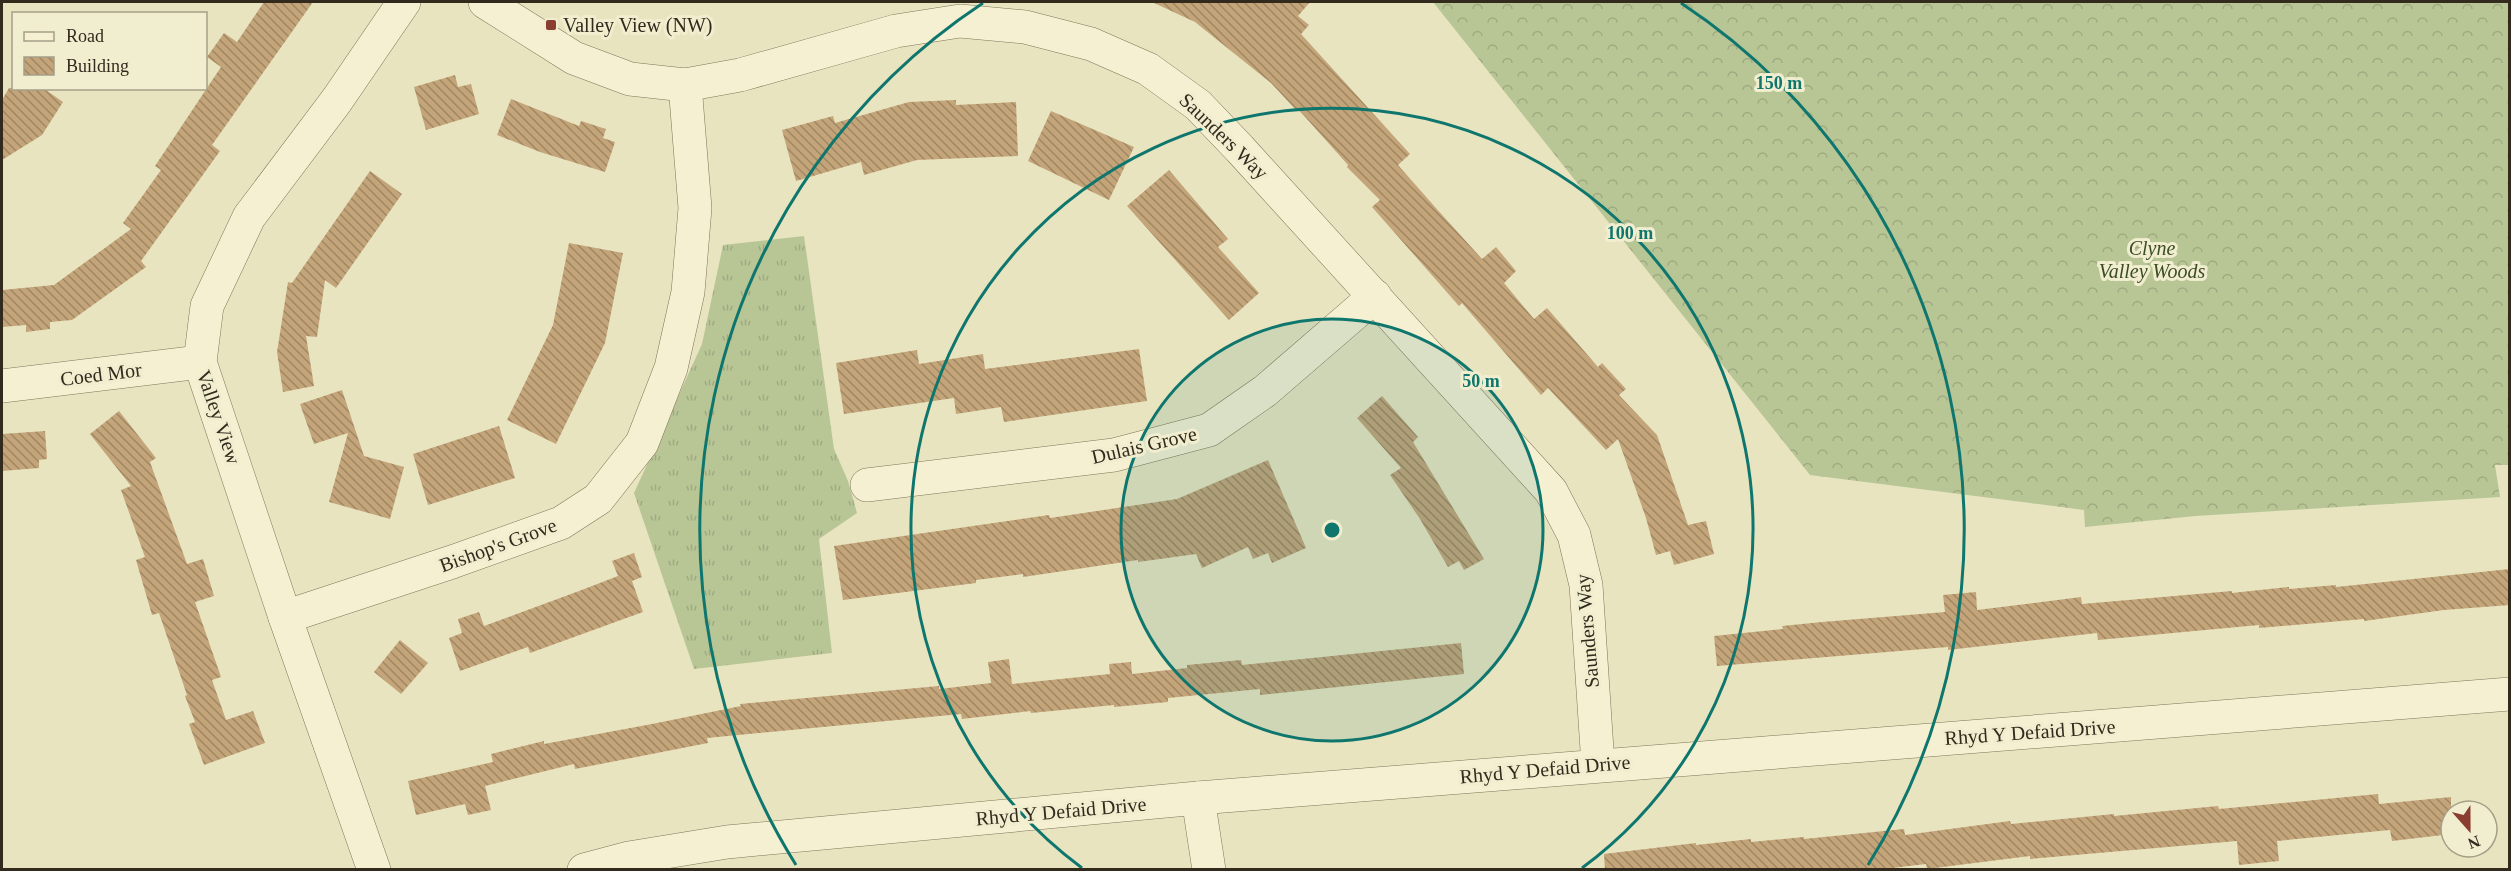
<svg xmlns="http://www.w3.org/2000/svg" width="2511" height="871" viewBox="0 0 2511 871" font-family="Georgia,serif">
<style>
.grass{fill:url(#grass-tufts)}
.forest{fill:url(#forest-crowns)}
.building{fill:url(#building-back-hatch)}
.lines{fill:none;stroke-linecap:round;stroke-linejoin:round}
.minor-casing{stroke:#80755a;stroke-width:34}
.minor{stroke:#f5f0d2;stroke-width:33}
.ring{fill:none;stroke:#0f766e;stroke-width:3}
.poi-dot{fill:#8a3e30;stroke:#f1edcf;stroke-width:2}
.labels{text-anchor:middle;stroke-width:6;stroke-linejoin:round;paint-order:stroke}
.poi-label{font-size:20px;fill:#312a1d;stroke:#f1edcf;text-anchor:start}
.street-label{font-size:20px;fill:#312a1d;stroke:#f1edcf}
.park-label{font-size:20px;font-style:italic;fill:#3c4c25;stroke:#f1edcf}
.centre{fill:#0f766e;stroke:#f1edcf;stroke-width:3}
.ring-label{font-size:18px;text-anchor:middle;font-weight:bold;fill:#0f766e;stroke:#f1edcf;stroke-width:6;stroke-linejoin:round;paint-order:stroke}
</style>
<defs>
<pattern id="grass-tufts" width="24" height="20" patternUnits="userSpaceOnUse" patternTransform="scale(1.5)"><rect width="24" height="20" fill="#b8c696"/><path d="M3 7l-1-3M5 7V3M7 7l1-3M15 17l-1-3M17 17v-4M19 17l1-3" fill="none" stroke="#9faa81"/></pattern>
<pattern id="forest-crowns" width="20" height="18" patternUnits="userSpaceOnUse" patternTransform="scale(1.5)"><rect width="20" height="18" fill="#b8c696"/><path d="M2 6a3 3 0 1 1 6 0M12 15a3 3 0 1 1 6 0" fill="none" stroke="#9faa81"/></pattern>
<pattern id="building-back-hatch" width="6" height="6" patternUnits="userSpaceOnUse" patternTransform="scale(1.5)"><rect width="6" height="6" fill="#c4a57a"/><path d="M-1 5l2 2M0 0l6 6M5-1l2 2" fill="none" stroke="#a08763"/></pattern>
</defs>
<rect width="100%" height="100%" fill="#e9e4c0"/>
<path class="grass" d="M804 236 834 449 848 481 857 513 819 539 832 653 694 669 634 493 702 344 723 245Z"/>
<path class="forest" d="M1433 2H2509L2510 465H2495L2500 497 2196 516 2085 527 2084 510 1810 475Z"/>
<g class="building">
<path d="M264 2H313L212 145 220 151 141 261 146 267 72 320 50 322V329L26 332V325L2 327V290L54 285 131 229 123 223 161 170 155 166 221 67 207 57 224 33 237 42Z"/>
<path d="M1152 2H1310L1298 16 1309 25 1301 34 1410 154 1398 165 1435 207 1482 259 1496 247 1516 271 1504 283 1534 319 1547 308 1598 367 1602 363 1626 389 1619 395 1657 435 1688 525 1706 521 1714 554 1674 565 1670 551 1656 555 1646 518 1618 439 1606 450 1548 388 1541 395 1462 303 1459 306 1372 207 1380 200 1347 167 1348 165 1298 109 1296 110 1271 83 1195 22Z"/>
<path d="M455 75 458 87 471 84 479 114 426 130 414 87Z"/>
<path d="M9 88H43L63 102 42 135 2 160V100Z"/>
<path d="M511 99 579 126 581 121 606 129 603 138 615 142 605 172 540 152 497 135Z"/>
<path d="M956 100V105L1016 102 1018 156 917 160 864 175 861 162 796 181 782 130 833 116 835 123 909 102Z"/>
<path d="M1051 111 1134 147 1109 200 1028 161Z"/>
<path d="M1169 170 1228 239 1218 247 1259 293 1229 320 1127 206Z"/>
<path d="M370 171 402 194 336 288 325 280 317 337 306 336 314 386 283 392 277 352 288 282 292 283Z"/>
<path d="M569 243 623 253 605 343 556 444 507 420 553 325Z"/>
<path d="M1139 349 1147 401 1004 422 1001 407 956 414 954 398 844 414 836 363 917 350 919 364 983 354 985 369Z"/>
<path d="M342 390 364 456 404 467 390 519 329 502 348 433 314 444 300 404Z"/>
<path d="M1382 396 1418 437 1413 442 1484 559 1464 570 1459 561 1448 567 1420 519 1390 475 1401 468 1357 418Z"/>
<path d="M119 411 156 458 150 462 187 564 203 559 214 596 195 602 221 677 212 680 226 720 253 711 265 743 204 765 189 724 195 722 185 696 187 695 159 613 152 615 136 560 145 557 121 490 131 486 90 434Z"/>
<path d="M499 426 515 478 428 505 413 454Z"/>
<path d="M45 431 47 459 39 460V468L2 471V434Z"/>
<path d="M1268 460 1306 548 1272 563 1268 553 1253 559 1248 547 1202 568 1196 554 1138 562V560L1023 577V574L976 580V583L843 600 834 546 1049 515 1050 518 1177 499Z"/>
<path d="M634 553 642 577 632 581 643 612 530 653 528 647 460 671 449 638 462 633 458 619 479 612 484 626 579 591 618 576 612 561Z"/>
<path d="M2510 569V605L2444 610 2364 621V619L2259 628V625L2098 640 2097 633 1948 650V647L1717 666 1714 636 1783 629 1782 626 1822 622 1945 612 1943 595 1976 592 1977 610 2081 597 2082 604 2232 591V593L2289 587V589L2336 585V587Z"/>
<path d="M400 640 428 663 401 694 374 672Z"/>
<path d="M1461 643 1464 674 1260 695V689L1168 698V702L1114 707V705L1031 713 1030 711 962 719 961 714 707 738 708 743 575 769 574 764 485 786 491 810 468 815 465 804 416 815 408 781 493 762 491 754 544 741V744L652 724 741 706 740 704 939 686V689L991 683 988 662 1009 659 1012 684 1110 674 1109 664 1131 662 1132 674 1187 668V665L1241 660 1242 665Z"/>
<path d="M2378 794 2379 804 2451 797V834L2392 841 2390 830 2277 841 2279 861 2239 865 2237 841 2030 859V856L1927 869 1926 864 1876 870H1605L1604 854 1696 843V845L1751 839V842L1804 837V839L1904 829 1905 835 2010 821 2011 824 2114 814V816L2218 806 2219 809Z"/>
</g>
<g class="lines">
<defs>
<g id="minor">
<path d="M485 2 574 58 630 79 685 85 740 75 896 31 960 21 1025 27 1091 44 1148 69 1198 105 1240 149 1551 491 1574 535 1586 585 1598 765"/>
<path d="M2 386 200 362"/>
<path d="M867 485 1114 455 1209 430 1265 391 1375 296"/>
<path d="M285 617 452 562 561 523 598 499 642 443 671 368 688 292 695 208 685 85"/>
<path d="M1198 798 1209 870"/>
<path d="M374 870 285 617 200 362 207 306 249 217 337 100 404 2"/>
<path d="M584 870 629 858 727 842 1198 798 2510 694"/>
</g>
</defs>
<use href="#minor" class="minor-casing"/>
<use href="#minor" class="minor"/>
</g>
<circle cx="1332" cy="530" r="211" fill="#0f766e" fill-opacity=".12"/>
<g class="ring">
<circle cx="1332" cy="530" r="211"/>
<path d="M1082 868A421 421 0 1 1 1582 868"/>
<path d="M796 865A632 632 0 0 1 983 3M1681 3A632 632 0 0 1 1868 865"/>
</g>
<rect class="poi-dot" x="545" y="19" width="12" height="12" rx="3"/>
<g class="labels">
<g class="poi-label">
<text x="563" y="32">Valley View (NW)</text>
</g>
<g class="street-label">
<text transform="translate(1224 136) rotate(44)" y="7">Saunders Way</text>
<text transform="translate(101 374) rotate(-7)" y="7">Coed Mor</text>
<text transform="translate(219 417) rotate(71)" y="7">Valley View</text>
<text transform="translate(1144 445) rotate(-13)" y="7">Dulais Grove</text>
<text transform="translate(498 545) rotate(-20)" y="7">Bishop's Grove</text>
<text transform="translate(1587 631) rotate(-95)" y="7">Saunders Way</text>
<text transform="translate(2030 732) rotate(-4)" y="7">Rhyd Y Defaid Drive</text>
<text transform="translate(1545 769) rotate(-5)" y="7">Rhyd Y Defaid Drive</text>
<text transform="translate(1061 811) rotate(-5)" y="7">Rhyd Y Defaid Drive</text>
</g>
<g class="park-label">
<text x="2152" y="255">Clyne<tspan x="2152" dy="23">Valley Woods</tspan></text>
</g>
</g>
<circle cx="1332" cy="530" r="9" class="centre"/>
<g class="ring-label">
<text x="1779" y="89">150 m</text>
<text x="1630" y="239">100 m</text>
<text x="1481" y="387">50 m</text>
</g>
<rect width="2511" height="871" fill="none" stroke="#312a1d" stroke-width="6"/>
<rect x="12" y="12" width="195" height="78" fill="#f1edcf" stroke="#a49f88" stroke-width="1.5"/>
<rect x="24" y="32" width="30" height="9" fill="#f5f0d2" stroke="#a49f88" stroke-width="1.5"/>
<text x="66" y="42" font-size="18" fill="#312a1d">Road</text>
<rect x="24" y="57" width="30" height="18" fill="url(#building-back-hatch)" stroke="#a49f88" stroke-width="1.5"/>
<text x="66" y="72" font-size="18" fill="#312a1d">Building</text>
<g transform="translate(2469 829) rotate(159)"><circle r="28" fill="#f1edcf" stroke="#a49f88" stroke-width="1.5"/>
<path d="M0-4.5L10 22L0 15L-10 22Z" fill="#8a3e30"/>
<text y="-9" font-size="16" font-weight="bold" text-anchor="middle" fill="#312a1d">N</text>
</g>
</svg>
